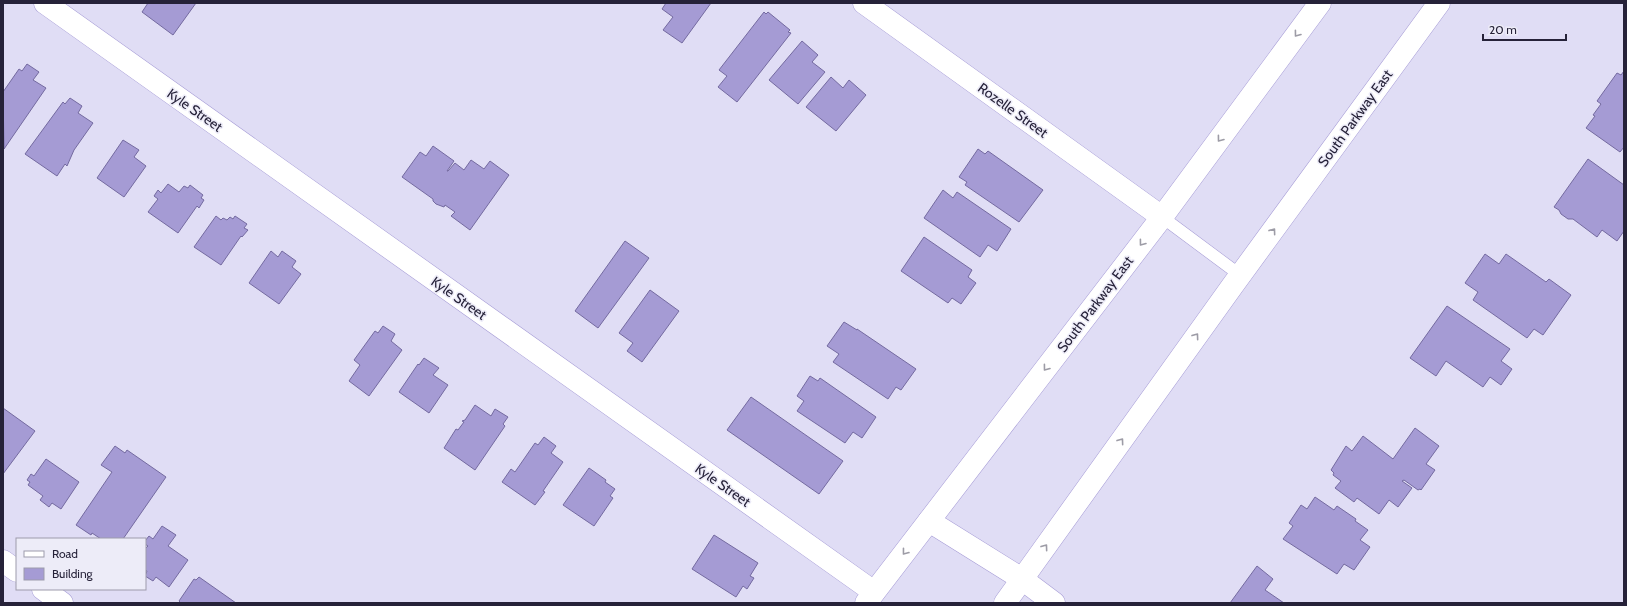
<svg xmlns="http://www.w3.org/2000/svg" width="1627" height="606" viewBox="0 0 1627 606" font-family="Cabin,sans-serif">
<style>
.building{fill:#a59bd4;stroke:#746aa0}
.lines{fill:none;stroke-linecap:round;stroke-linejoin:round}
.service-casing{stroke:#a69cd6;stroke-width:13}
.minor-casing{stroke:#a69cd6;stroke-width:23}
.primary-casing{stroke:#a69cd6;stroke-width:23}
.service{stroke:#fff;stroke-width:12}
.minor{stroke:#fff;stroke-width:22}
.primary{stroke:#fff;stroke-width:22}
.oneway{stroke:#9d9ca6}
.labels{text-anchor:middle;stroke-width:3;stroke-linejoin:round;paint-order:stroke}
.street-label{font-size:14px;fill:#262239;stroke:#edecf8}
</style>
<rect width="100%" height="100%" fill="#e0ddf5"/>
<g class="building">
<path d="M148 3H196L173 35 142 12Z"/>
<path d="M666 3H711L682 43 663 30 673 17 662 9Z"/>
<path d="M764 12 766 14 768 12 790 30 788 32 791 33 737 102 718 87 727 76 719 70Z"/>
<path d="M802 41 818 55 812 62 825 72 798 104 769 80Z"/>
<path d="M27 64 39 72 33 80 46 88 4 149 3 92 19 69 22 71Z"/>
<path d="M1624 71V147L1620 152 1586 128 1595 116 1593 115 1601 104 1597 101 1617 73 1621 75Z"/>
<path d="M831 77 843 88 849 80 866 95 836 131 806 107Z"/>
<path d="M70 98 82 106 78 113 93 123 74 150 67 166 65 164 57 176 25 154 63 102 65 104Z"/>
<path d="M123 140 139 150 134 157 146 166 124 197 97 178Z"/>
<path d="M433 146 454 161 447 171H448L455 163 464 170 471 160 484 169 490 161 509 175 470 230 451 216 455 212 445 205 444 207 436 204 433 201V199L402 177 420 152 426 156Z"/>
<path d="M978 149 985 154 988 151 1043 190 1019 222 965 185 967 182 959 177Z"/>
<path d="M1588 159 1624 185V231L1617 241 1602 230 1597 237 1573 219H1568L1561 214 1559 210 1554 207Z"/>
<path d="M168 184 179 192 184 186 188 188 190 185 203 195 201 198 204 200 199 208 197 206 178 233 148 212 158 199 154 196 158 190 161 193Z"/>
<path d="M943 190 953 198 957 192 1011 229 997 251 988 245 980 257 924 218Z"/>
<path d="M216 216 221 220 223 218 227 220 230 217 233 219 235 216 247 224 244 228 248 230 242 237 241 236 221 265 194 247Z"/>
<path d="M924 237 972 270 968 277 976 283 961 304 952 298 948 303 901 271Z"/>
<path d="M625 241 649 258 598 328 575 311Z"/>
<path d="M271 251 278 257 282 251 296 261 292 267 301 274 279 304 249 283Z"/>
<path d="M1485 254 1499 264 1506 254 1546 282 1549 279 1571 295 1543 335 1534 329 1527 338 1473 300 1478 292 1465 283Z"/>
<path d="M650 290 679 311 642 362 627 351 633 343 619 333Z"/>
<path d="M1447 306 1510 349 1501 361 1512 369 1501 385 1490 377 1483 387 1446 361 1436 376 1410 358Z"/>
<path d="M844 322 857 330V329L916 369 901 390 896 387 888 399 833 362 839 354 827 346Z"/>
<path d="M383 326 395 334 391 341 402 350 369 396 349 381 360 365 354 360 375 331 378 333Z"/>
<path d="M424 358 439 368 433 375 448 385 429 413 399 392 418 364 419 365Z"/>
<path d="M810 376 818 381 820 378 876 417 862 438 853 432 845 443 797 411 804 401 797 396Z"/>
<path d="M751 397 843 461 819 494 727 430Z"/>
<path d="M475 405 491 416 495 409 508 417 503 424 505 426 475 470 444 448 456 429 458 430 464 422 462 421 465 420Z"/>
<path d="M3 408 35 431 3 474Z"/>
<path d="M1415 428 1439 446 1426 464 1435 470 1421 490 1420 489 1418 490 1404 480 1402 481 1412 488 1398 507 1389 500 1379 514 1357 498 1354 502 1335 488 1341 481 1333 475 1334 473 1331 470 1346 446 1352 451 1363 436 1393 459Z"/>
<path d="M544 437 556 446 551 453 563 462 543 491 545 492 535 505 502 482 511 469 515 472 535 443 538 445Z"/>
<path d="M115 446 125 453 127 450 166 477 123 539H101L92 533 91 535 76 525 112 472 101 465Z"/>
<path d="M46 459 79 482 61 509 52 503 49 507 40 500 43 496 28 485 30 482 27 480 31 474 34 476Z"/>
<path d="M589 468 606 480 605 482 615 489 610 496 613 498 594 526 563 505Z"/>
<path d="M1315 497 1334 510 1337 506 1356 519 1355 521 1368 530 1360 540 1370 547 1354 570 1344 564 1337 574 1283 539 1293 526 1289 523 1301 505 1307 509Z"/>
<path d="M162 526 176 535 168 546 188 560 169 587 156 577 153 581 145 576 147 571 145 570V549L148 546 145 544V541L149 536 153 539Z"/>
<path d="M714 535 758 563 750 576 754 578 747 589 743 586 736 597 692 569Z"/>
<path d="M1257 566 1273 579 1265 590 1284 603H1230Z"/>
<path d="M199 577 236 603H181L179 601 194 579 196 580Z"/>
</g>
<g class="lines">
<defs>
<path id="service" d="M1162 217 1240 275"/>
<g id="minor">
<path d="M45 3 874 592"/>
<path d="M864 3 1162 217"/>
<path d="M929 521 1022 579 1054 603"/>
<path d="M3 561 17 571"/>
<path d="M43 589 62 603"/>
</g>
<g id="primary">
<path d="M866 603 1162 217 1320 3"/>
<path d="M1005 603 1233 285 1439 3"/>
</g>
</defs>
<use href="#service" class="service-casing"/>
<use href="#minor" class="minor-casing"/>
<use href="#primary" class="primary-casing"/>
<use href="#service" class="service"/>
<use href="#minor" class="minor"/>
<use href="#primary" class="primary"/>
</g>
<defs><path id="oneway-chevron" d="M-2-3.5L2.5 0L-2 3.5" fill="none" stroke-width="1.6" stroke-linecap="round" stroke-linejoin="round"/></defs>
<g class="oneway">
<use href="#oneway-chevron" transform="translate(1297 34) rotate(127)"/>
<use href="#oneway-chevron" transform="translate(1220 139) rotate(127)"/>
<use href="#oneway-chevron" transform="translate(1273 231) rotate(-54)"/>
<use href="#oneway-chevron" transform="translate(1142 243) rotate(127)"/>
<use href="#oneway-chevron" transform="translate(1196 336) rotate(-54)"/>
<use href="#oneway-chevron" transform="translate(1046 368) rotate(127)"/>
<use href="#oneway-chevron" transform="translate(1121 441) rotate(-54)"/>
<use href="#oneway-chevron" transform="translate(1045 547) rotate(-54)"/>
<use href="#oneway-chevron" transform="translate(905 552) rotate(128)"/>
</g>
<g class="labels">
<g class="street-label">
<text transform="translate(195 110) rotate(35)" y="5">Kyle Street</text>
<text transform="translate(1013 110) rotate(36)" y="5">Rozelle Street</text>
<text transform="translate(1355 118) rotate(-54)" y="5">South Parkway East</text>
<text transform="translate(459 298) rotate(35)" y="5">Kyle Street</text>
<text transform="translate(1095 304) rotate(-53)" y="5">South Parkway East</text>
<text transform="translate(723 485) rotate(35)" y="5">Kyle Street</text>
</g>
</g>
<rect width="1627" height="606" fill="none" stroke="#262239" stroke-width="8"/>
<rect x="16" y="538" width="130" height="52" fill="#edecf8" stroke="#9d9bac"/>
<rect x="24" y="551" width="20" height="6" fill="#ffffff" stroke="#9d9bac"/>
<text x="52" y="558" font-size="12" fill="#262239">Road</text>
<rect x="24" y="568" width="20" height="12" fill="#a59bd4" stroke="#9d9bac"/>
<text x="52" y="578" font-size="12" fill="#262239">Building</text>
<path d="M1483 34v6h83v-6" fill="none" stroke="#262239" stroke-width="2"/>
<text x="1489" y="34" font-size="12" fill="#262239" stroke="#edecf8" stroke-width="3" paint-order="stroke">20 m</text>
</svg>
